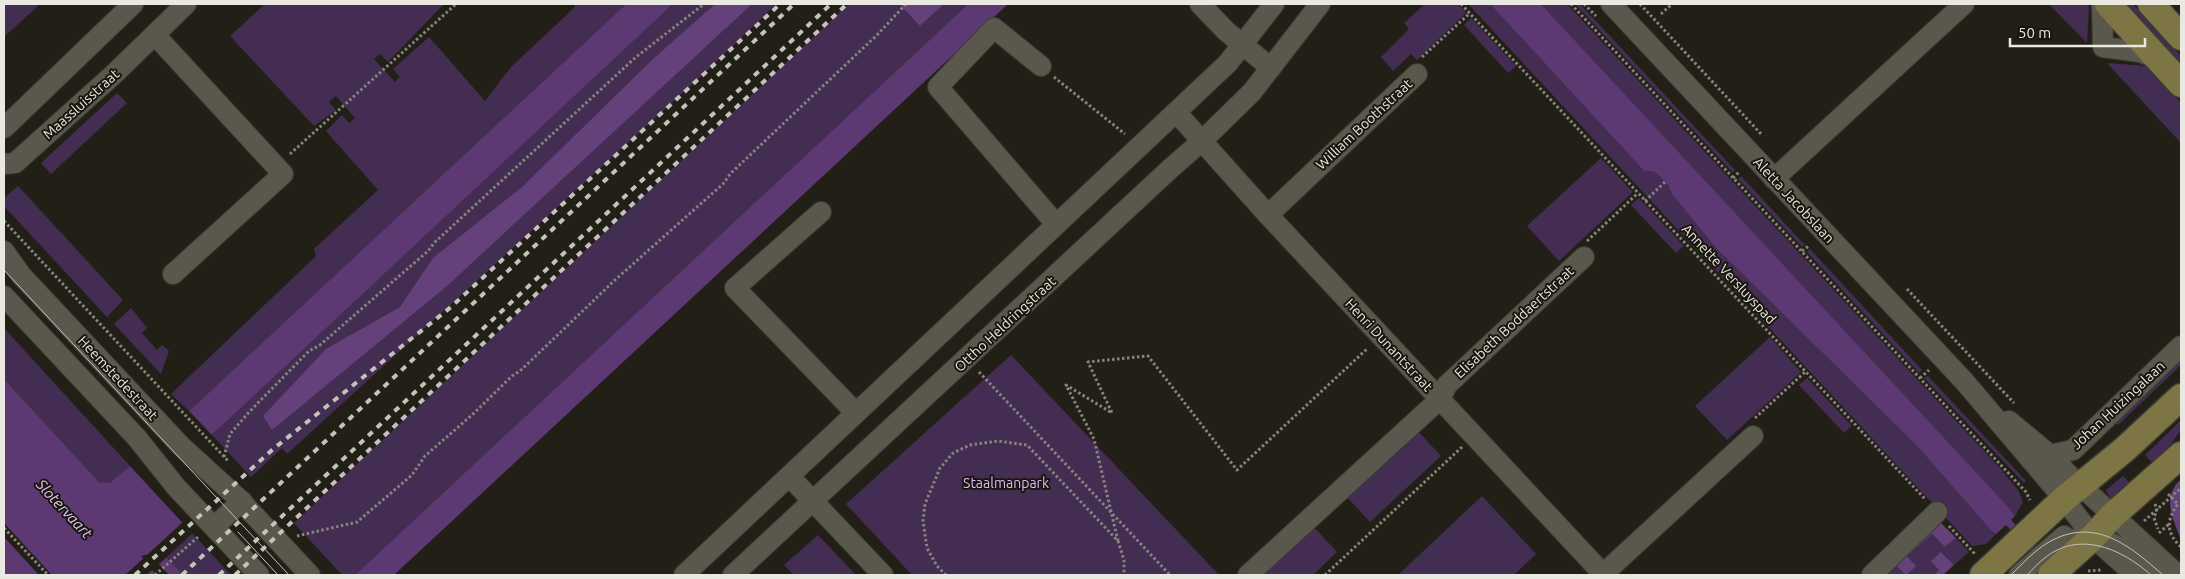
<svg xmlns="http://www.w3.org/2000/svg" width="2185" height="579" viewBox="0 0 2185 579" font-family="Ubuntu,sans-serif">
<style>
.green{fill:#432d52}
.forest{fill:#64417b}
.water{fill:#5c3972}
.pier{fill:#222016}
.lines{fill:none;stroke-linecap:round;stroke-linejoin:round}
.minor-casing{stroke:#3c3b34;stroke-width:22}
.major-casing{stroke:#3c3b34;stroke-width:29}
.path{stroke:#86847c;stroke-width:3;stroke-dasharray:2.5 2.5;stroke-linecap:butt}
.minor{stroke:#5a584c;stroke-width:20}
.major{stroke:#7e7544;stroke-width:26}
.tram{stroke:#c3c2bb;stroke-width:1}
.rail{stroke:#c3c2bb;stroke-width:4;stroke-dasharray:6 6;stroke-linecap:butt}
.labels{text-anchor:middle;stroke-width:4;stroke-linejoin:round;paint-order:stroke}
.street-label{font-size:14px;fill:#e9e8e1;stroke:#19170d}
.park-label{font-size:14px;fill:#e0b8fd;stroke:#19170d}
.water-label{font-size:15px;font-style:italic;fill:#e3c5f9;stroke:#19170d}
</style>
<rect width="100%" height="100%" fill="#222016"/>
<g class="green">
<path d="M4 4H40L4 37Z"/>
<path d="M265 4H444L388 62 380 54 374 59 395 82 400 77 393 69 429 37 485 101 511 67 575 7 573 4H626L189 411 171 394 316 256 314 249 378 190 326 131 342 115 349 123 355 118 336 96 329 102 336 110 314 126 230 36Z"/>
<path d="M673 4H776L709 69 287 454 282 448 251 477 212 435Z"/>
<path d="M849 4H899L920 26 944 4H968L355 575H342L294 523Z"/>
<path d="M1425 4H1458L1466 13 1417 60 1411 54 1393 71 1381 57 1409 29 1404 23Z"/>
<path d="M1468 4H1490L1644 171 1655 172 1668 185 1672 194 1715 247 1919 448 1996 534 1986 544 1972 546Z"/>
<path d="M1541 4H1567L2000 468 2018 490 2023 502 2015 516Z"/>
<path d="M1575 4H1580L1735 170 1733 173Z"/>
<path d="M2049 4H2087L2089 7 2087 43Z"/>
<path d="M2123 4H2133L2181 56V65Z"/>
<path d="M1471 18 1516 66 1508 73 1464 25Z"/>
<path d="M2107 63 2147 66 2181 103V143Z"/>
<path d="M117 93 127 103 51 174 41 163Z"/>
<path d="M1601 158 1633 192 1559 261 1527 226Z"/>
<path d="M1741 176 1805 245 1802 247 1738 179Z"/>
<path d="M18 186 123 300 107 317 4 206V198Z"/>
<path d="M1639 198 1684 246 1676 253 1631 205Z"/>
<path d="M1810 249 1922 370 1919 373 1807 252Z"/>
<path d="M131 308 147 328 142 333 157 350 162 345 169 351 161 374 114 324Z"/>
<path d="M4 328 130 466C122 474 113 485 100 483L4 379Z"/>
<path d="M1770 337 1801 372 1727 440 1695 406Z"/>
<path d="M1011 355 1219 575H912L846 504Z"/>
<path d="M2181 356V365L2118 425 2114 420Z"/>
<path d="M1928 376 2026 481 2024 483 1924 378Z"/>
<path d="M1807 378 1852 426 1844 433 1799 385Z"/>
<path d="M2181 420V430L2155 466 2145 455Z"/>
<path d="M1417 430 1441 456 1370 522 1346 496Z"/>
<path d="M2123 476 2134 487 2111 500 2106 490Z"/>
<path d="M1482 496 1536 554 1514 575H1398Z"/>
<path d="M1313 526 1337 552 1313 575H1261Z"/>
<path d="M191 532 231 575H183L165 556Z"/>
<path d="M1932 534 1945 547 1956 538 1969 552 1954 565 1941 552 1939 570 1934 575H1887L1897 566H1916L1907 556Z"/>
<path d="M818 535 856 575H794L784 565Z"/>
</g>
<g class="forest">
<path d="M715 4H752L447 286 272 430 263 416 326 349 400 307 433 258 522 187 652 60Z"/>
<path d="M899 4H944L920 26Z"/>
<path d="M2181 479V540C2173 518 2161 498 2181 479Z"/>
<path d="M1937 519 1956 538 1945 547 1932 534 1907 556 1916 566 1906 575 1897 566 1887 575H1877Z"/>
<path d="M1941 552 1954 565 1943 575H1934L1939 570 1931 561Z"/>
</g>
<g class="water">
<path d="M626 4H673L212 435 189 411Z"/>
<path d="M968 4H1008L394 575H355Z"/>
<path d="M1490 4H1541L2009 508 2015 516 2011 520 2063 575H2054L2006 525 1996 534 1991 530 1919 448 1715 247 1672 194 1668 185 1655 172 1644 171Z"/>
<path d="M4 379 100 483 111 482 130 466 191 532 165 556 183 575H169L149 554 141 556 156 575H4Z"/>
</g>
<g class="pier">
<path d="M184 521 194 532 157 566 146 556Z"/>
<path d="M4 523 52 575H39L4 537Z"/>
<path d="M144 558 154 569 146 575H125Z"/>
</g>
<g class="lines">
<defs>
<g id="minor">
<path d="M1200 4 1226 31 1271 68"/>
<path d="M1611 4 1964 381 2064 499 2093 537 2135 575"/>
<path d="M2102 4 2103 47 2140 52 2159 59"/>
<path d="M155 35 283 174 173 274"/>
<path d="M1041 66 994 28 938 87 1056 224"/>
<path d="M1176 112 1268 215 1604 575"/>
<path d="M4 128 133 4"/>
<path d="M4 164 15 163 114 74 186 4"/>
<path d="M1774 179 1964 4"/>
<path d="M821 212 735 288 856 413"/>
<path d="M1268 215 1417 74"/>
<path d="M4 251 21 275 181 446 239 499 310 575"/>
<path d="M4 296 137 438 176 487 259 575"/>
<path d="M2009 421 2050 455 2070 476 2178 575"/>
<path d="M2050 455 2073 450 2181 346"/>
<path d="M790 477 883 575"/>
<path d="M214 527 242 501"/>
<path d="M2055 544C2067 541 2082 536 2094 538 2119 542 2138 559 2157 575"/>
<path d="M684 575 1228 63 1274 4"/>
<path d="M733 575 1171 168 1202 141 1252 92 1320 4"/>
<path d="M1248 575 1440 399 1447 385 1584 257"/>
<path d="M1602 575 1753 436"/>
<path d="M1872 575 1937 512"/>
<path d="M2019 575 2064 536"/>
</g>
<g id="major">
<path d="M2108 4 2181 84"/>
<path d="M2151 4 2181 37"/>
<path d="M1983 575 2064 499 2125 449 2181 397"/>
<path d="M2051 575 2093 537 2112 516 2181 455"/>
</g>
</defs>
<use href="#minor" class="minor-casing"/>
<use href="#major" class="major-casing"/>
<g class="path">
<path d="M1461 4 1925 499"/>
<path d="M1571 4 2026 492 2030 500"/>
<path d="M1584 4 1596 16"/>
<path d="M1640 4 1762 135"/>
<path d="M1661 14 1672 4"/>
<path d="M1422 57 1470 13"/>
<path d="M1054 77 1125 134"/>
<path d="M290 154 456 4"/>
<path d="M1733 178 1740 171"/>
<path d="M1645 201 1665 182"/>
<path d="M4 221 229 462"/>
<path d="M1587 241 1638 193"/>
<path d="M1802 251 1810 245"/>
<path d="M1907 289 2014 403"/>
<path d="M979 372 1170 575"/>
<path d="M1920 378 1929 370"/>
<path d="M1755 418 1805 372"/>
<path d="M224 457 230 434 250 411 309 351 320 345 428 251 434 243 636 57 704 4"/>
<path d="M2168 494 2178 504C2166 520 2166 533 2181 547"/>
<path d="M2155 504 2157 509 2154 518 2158 529"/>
<path d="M2144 521 2181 488"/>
<path d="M1949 526 1975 554"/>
<path d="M4 528 48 575"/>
<path d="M2159 533 2169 524"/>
<path d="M297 536 357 522 412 475 425 456 473 414 512 376 520 371 615 280 723 184 731 173 877 35 906 4"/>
<path d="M1118 541 1094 439 1066 385 1112 413 1088 362 1148 356 1237 470 1368 348"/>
<path d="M2088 571 2101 570"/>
<path d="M155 575 198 537"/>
<path d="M946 575 937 566 927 548 923 521 925 504 940 468 953 453 970 445 998 441 1027 445 1118 541 1124 560V575"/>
<path d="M1325 575 1462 447"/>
</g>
<use href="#minor" class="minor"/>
<use href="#major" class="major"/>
<g class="tram">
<path d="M4 270 289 575"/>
<path d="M238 532 278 575"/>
<path d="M2011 575C2022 564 2035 550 2049 542 2095 516 2130 546 2163 575"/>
<path d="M2027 575C2033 569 2039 562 2046 557 2081 530 2123 550 2151 575"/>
</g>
<g class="rail">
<path d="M135 575 272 450 451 307 780 4"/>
<path d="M182 575 794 4"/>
<path d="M219 575 831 4"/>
<path d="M235 575 847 4"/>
</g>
</g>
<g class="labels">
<g class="street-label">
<text transform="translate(81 104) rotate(-42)" y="5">Maassluisstraat</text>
<text transform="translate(1364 124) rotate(-43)" y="5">William Boothstraat</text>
<text transform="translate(1794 200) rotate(47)" y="5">Aletta Jacobslaan</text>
<text transform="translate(1729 274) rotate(47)" y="5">Annette Versluyspad</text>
<text transform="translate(1514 322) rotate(-43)" y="5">Elisabeth Boddaertstraat</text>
<text transform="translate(1005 324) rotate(-43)" y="5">Ottho Heldringstraat</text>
<text transform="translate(1389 345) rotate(47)" y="5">Henri Dunantstraat</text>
<text transform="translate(118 378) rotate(47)" y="5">Heemstedestraat</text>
<text transform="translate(2118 405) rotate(-43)" y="5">Johan Huizingalaan</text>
</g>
<g class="park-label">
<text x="1006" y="488">Staalmanpark</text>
</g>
<g class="water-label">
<text transform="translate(64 509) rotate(47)" y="5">Slotervaart</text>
</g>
</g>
<rect width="2185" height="579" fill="none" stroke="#e9e8e1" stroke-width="10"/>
<path d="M2010 38v8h135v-8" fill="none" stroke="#e9e8e1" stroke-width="2.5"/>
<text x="2018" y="38" font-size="15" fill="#e9e8e1" stroke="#19170d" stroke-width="4" paint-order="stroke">50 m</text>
</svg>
